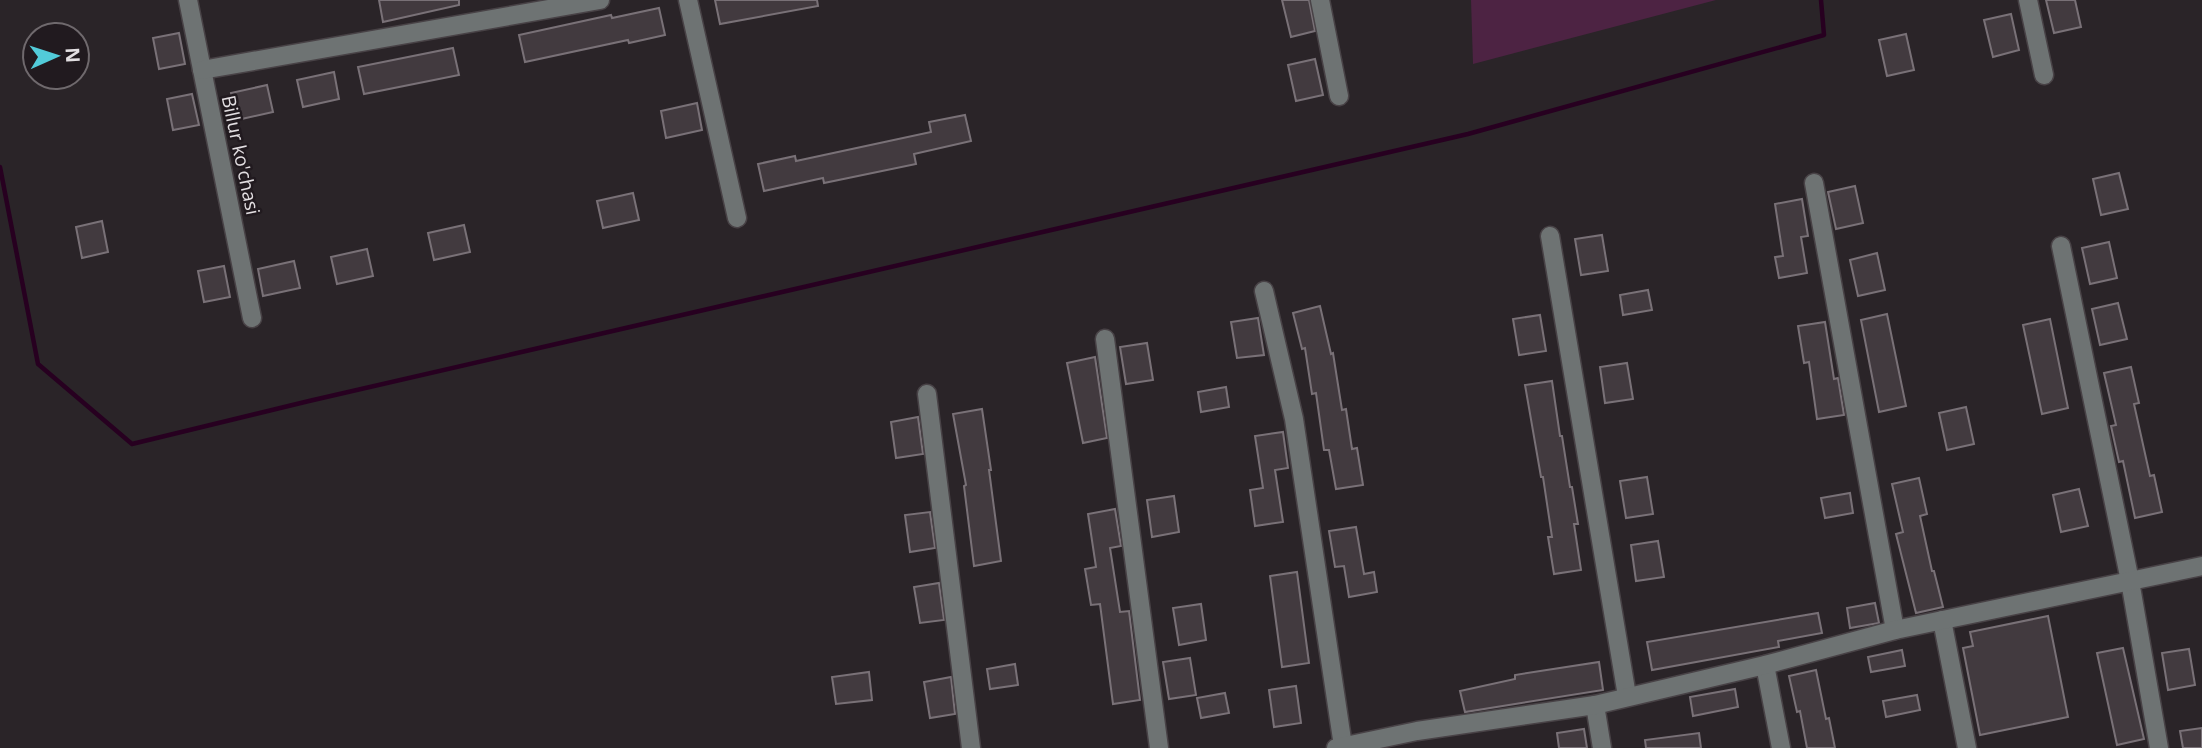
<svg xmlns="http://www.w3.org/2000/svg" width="2202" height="748" viewBox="0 0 2202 748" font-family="'Open Sans',sans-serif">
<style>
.green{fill:#4d2343}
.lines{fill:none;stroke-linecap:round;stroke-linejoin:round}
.stream{stroke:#270020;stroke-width:4.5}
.building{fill:#423a3f;stroke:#797177;stroke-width:2}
.minor-casing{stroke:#484246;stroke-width:21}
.minor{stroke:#6e7373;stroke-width:18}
.labels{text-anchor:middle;stroke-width:5;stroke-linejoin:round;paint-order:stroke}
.street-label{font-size:19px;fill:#e3dfe2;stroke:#211a1f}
</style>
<rect width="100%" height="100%" fill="#2a2428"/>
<path class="green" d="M1471 0H1716L1473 64Z"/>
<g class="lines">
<path class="stream" d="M0 167 38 364 132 444 309 401 1468 134 1824 35 1821 0"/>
</g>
<g class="building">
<path d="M379 0H459V5L383 22Z"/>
<path d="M715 0H817L818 6 720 24Z"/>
<path d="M1282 0H1309L1315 31 1291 37Z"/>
<path d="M2046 0H2075L2081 27 2054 33Z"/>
<path d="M659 8 665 35 629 43 628 40 525 62 519 35 611 15 612 18Z"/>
<path d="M2011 14 2019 50 1993 57 1984 20Z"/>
<path d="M179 33 185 64 159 69 153 38Z"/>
<path d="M1906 34 1914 70 1887 76 1879 40Z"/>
<path d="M453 48 459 75 364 94 358 67Z"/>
<path d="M1315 59 1323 95 1296 101 1288 65Z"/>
<path d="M334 72 339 99 303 107 297 80Z"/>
<path d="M267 85 273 112 237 120 231 93Z"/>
<path d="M192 94 199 125 173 130 167 99Z"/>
<path d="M697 103 702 130 666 138 661 111Z"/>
<path d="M965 115 971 141 914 154 916 164 824 183 823 178 764 191 758 164 795 156 796 161 931 132 929 122Z"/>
<path d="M2119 173 2128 209 2101 215 2093 179Z"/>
<path d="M1855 186 1863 223 1836 229 1828 192Z"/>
<path d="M633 193 639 220 603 228 597 201Z"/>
<path d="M1802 199 1808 236 1801 237 1807 273 1779 278 1775 257 1783 256 1775 204Z"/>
<path d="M102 221 108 252 82 258 76 227Z"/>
<path d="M464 225 470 252 434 260 428 233Z"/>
<path d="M1602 235 1608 271 1581 275 1575 239Z"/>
<path d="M2109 242 2117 278 2090 284 2082 248Z"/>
<path d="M367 249 373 276 337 284 331 257Z"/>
<path d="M1877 253 1885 290 1858 296 1850 260Z"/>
<path d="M294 261 300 288 263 296 258 269Z"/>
<path d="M224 266 230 297 204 302 198 271Z"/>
<path d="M1648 290 1652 310 1623 315 1620 295Z"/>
<path d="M2118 303 2127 339 2100 345 2092 309Z"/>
<path d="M1320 306 1331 354 1333 353 1342 410 1346 409 1352 449 1357 448 1363 485 1336 489 1329 450H1324L1316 393 1312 394 1305 348 1302 349 1293 313Z"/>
<path d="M1887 314 1906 406 1879 412 1861 320Z"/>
<path d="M1540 315 1546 351 1519 355 1513 319Z"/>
<path d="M1258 318 1264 355 1237 358 1231 322Z"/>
<path d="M2050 319 2068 408 2042 414 2023 325Z"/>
<path d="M1825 322 1834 379 1838 378 1844 415 1817 419 1809 362 1804 363 1798 326Z"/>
<path d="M1147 343 1153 380 1126 384 1120 347Z"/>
<path d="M1095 357 1107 438 1083 443 1067 363Z"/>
<path d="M1627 363 1633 399 1605 403 1600 367Z"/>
<path d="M2131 367 2139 403 2134 404 2150 476 2154 475 2162 512 2135 518 2123 461 2119 462 2111 426 2116 425 2104 373Z"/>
<path d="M1552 381 1560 436H1562L1570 487H1572L1578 524H1574L1581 570 1554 574 1548 537H1552L1543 477H1541L1525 385Z"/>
<path d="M1226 387 1229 407 1201 412 1198 392Z"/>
<path d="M1966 407 1974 444 1947 450 1939 413Z"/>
<path d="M982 409 991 470H989L1001 561 974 566 964 486 966 485 953 414Z"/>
<path d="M918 417 923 454 896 458 891 422Z"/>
<path d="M1283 432 1288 468 1275 470 1283 522 1255 526 1250 490 1263 488 1255 436Z"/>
<path d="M1647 477 1653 514 1626 518 1620 481Z"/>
<path d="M1919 478 1927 514 1920 516 1932 571H1934L1943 607 1916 613 1896 534 1903 532 1892 484Z"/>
<path d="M2079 489 2088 526 2061 532 2053 495Z"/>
<path d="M1850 493 1853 513 1825 518 1821 498Z"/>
<path d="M1174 496 1179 532 1152 537 1147 500Z"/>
<path d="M1115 509 1121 546 1110 548 1120 612 1129 611 1140 700 1113 704 1100 604 1091 605 1085 569 1096 567 1088 514Z"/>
<path d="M930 512 935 548 910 552 905 515Z"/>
<path d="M1356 527 1364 574 1374 572 1377 592 1349 597 1344 566 1335 567 1329 531Z"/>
<path d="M1658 541 1664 577 1636 581 1631 545Z"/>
<path d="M1297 572 1309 663 1282 667 1270 576Z"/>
<path d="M939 583 944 620 920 623 914 587Z"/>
<path d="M1875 603 1879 623 1850 628 1847 608Z"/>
<path d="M1201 604 1206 640 1179 645 1173 608Z"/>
<path d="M1818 613 1822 633 1778 641 1779 647 1652 670 1647 642Z"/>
<path d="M2048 616 2068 717 1980 735 1963 648 1973 646 1970 632Z"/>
<path d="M2123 648 2144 739 2117 745 2097 653Z"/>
<path d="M2189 649 2195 685 2168 690 2162 653Z"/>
<path d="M1902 650 1905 666 1871 672 1868 657Z"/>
<path d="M1190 658 1196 695 1169 699 1163 662Z"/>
<path d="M1599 662 1603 690 1465 712 1460 691 1515 679V675Z"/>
<path d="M1015 664 1018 685 990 689 987 669Z"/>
<path d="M1816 670 1826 719 1829 718 1835 748H1807L1800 711 1797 712 1789 676Z"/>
<path d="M869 672 872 700 836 704 832 677Z"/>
<path d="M951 677 955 714 930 718 924 682Z"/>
<path d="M1296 686 1301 723 1274 727 1269 690Z"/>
<path d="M1735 689 1738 707 1693 716 1690 697Z"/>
<path d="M1225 693 1229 713 1201 718 1197 698Z"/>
<path d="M1917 695 1920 710 1886 717 1883 701Z"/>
<path d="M2202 728V748H2183L2180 731Z"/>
<path d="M1584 729 1587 748H1559L1557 733Z"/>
<path d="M1699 733 1701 748H1646L1645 740Z"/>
</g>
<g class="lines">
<defs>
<g id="minor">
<path d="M188 0 252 318"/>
<path d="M688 0 737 218"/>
<path d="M1320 0 1339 96"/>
<path d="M2028 0 2044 75"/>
<path d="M202 70 600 0"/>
<path d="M1814 183 1895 630"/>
<path d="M1550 236 1627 696"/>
<path d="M2061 246 2130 581 2159 748"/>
<path d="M1264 291 1294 419 1343 746"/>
<path d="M1105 339 1159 748"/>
<path d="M927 394 971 748"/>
<path d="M1942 620 1967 748"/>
<path d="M1765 665 1781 748"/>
<path d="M1595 705 1602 748"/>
<path d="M1336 748 1417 731 1595 705 1765 665 1895 630 2202 566"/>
</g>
</defs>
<use href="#minor" class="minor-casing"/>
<use href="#minor" class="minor"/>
</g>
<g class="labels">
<g class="street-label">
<text transform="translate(241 155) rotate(78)" y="7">Billur ko'chasi</text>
</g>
</g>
<g transform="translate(56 56) rotate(87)"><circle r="33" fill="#211a1f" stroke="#6f696d" stroke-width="2"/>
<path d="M0-5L12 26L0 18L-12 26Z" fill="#52cbd9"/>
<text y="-10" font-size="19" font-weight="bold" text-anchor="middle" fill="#e3dfe2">N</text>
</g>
</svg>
